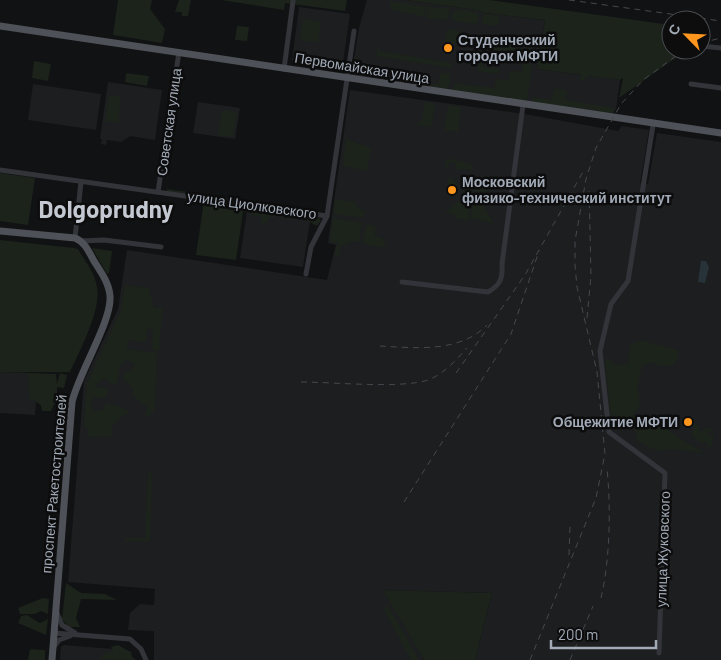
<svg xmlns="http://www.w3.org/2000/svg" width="721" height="660" viewBox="0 0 721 660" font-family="Barlow,sans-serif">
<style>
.built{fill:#1d1e20}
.green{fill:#1b231b}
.water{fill:#273338}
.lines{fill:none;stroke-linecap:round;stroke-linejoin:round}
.minor{stroke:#323439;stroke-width:5}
.major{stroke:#4e5158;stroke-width:7}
.rail{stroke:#45484e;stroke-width:1;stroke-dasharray:6 5;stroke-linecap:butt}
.poi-dot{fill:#ff961e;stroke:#0d0d0e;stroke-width:2}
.labels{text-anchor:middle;stroke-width:5;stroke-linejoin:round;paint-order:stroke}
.poi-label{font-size:14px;font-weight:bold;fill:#a1aab6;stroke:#0d0d0e;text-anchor:start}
.street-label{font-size:14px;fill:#a1aab6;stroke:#0d0d0e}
.town-label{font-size:24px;font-weight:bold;fill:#c3c8d1;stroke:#0d0d0e}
</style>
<rect width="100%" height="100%" fill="#111213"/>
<g class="built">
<path d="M367 0H405L477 10 485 13 545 20 537 69 620 80 616 109 612 115 351 77 359 28Z"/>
<path d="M299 7 350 14 342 69 292 61Z"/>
<path d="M108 82 162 90 155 140 130 136 121 142 107 140 106 145 101 144 102 139H100Z"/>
<path d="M33 84 101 94 96 130 28 120Z"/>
<path d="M350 90 525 114 618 131 622 126 649 130 640 183 648 184 657 133 721 142V660H475L492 593 384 590 424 660H154V631L128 630 130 613 140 604 154 605 155 589 68 582 84 381 118 309 127 250 327 280 336 245 328 243Z"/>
<path d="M198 102 240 108 235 139 193 133Z"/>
<path d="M247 211 310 221 303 267 240 258Z"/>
<path d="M0 372 38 373 35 415 0 413Z"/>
<path d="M64 645 125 650 136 660H60L61 647Z"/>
</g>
<g class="green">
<path d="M118 0H152L150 9 165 29 162 43 113 35Z"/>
<path d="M179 0H191L188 16H182V12H175Z"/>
<path d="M221 0H347L345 11 285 3 284 10Z"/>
<path d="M405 0H490L671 25V50H687L619 98 623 78 620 80 588 76 582 82 579 79 582 75 537 69 545 20 485 13 477 10Z"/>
<path d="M391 1 426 7 424 17 390 9Z"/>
<path d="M427 6 450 9 448 20 426 18Z"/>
<path d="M457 9 478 13 479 21 474 24 453 21 452 13Z"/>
<path d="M483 14 500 16 498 26 481 24Z"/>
<path d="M303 19 321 22 318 43 300 40Z"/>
<path d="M237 26 249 27 247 41 235 40Z"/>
<path d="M447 29 461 31 460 39 527 49 526 55 445 43Z"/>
<path d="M379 39V51L452 63 451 68 376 56Z"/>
<path d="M481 51 525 58 532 67 527 101 453 90 454 83 494 88 496 79 508 80 510 70 522 72 524 61 485 55 483 67 499 69 498 74 478 71Z"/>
<path d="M355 58 361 59 359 72 438 84 440 73 451 74 448 89 352 74Z"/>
<path d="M34 61 51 64 48 81 32 78Z"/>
<path d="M126 73 149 76 147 86 125 82Z"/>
<path d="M554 88 567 91 566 100 615 108 612 115 532 103V97L552 100Z"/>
<path d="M109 95 121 97 118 123 105 121Z"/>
<path d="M425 102 435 103 432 124 429 127 416 125 422 120Z"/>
<path d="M448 105 461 107 458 132 444 130Z"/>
<path d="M222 110 237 112 233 137 218 135Z"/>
<path d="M346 139 371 148 367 171 343 166Z"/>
<path d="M448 158 473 165 472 172 467 169H455L456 163 450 162 448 168 444 167Z"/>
<path d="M0 173 35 178 28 225 0 221Z"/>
<path d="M465 175 481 178 473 191 463 189Z"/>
<path d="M449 176 458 184 457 197 446 196Z"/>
<path d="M497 180 500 182 486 192 474 191 482 181 494 183Z"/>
<path d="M167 189 324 212 167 192Z"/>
<path d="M335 199 356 202 358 209 365 211 364 218 333 214Z"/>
<path d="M204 200C215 202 264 214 268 211L308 217 316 220 317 217 321 220 317 226 306 220 274 216 269 218 263 226 260 215 254 216 249 212H243L236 260 196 255Z"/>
<path d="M458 202 471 204 468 220 457 219 454 214 444 213 443 216H440Z"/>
<path d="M473 204 483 205 494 224 473 218 470 221Z"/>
<path d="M333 218 362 223 359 242 353 241 341 246 339 256 334 255 338 243 330 242Z"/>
<path d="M369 224 377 227 374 235 386 240 383 248 362 243 365 227Z"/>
<path d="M0 240 74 248 78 249C85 261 95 273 97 287 102 309 79 352 70 372H0Z"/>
<path d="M92 248 112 251 109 273 107 274Z"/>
<path d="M125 285 149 288 154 308 163 307 159 350H152L153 331 148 327 146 342 129 340 126 349 157 353 155 409 149 416H146L147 407 133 396V388L123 379 125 373 133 369 134 364 127 360 119 366 118 381 113 386 105 378 94 386 108 389 106 398 93 397 91 406 95 412 104 409 106 403C114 404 123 407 130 413 122 416 115 420 111 429L114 432 111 436 88 437V429L84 427 87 383 121 310Z"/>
<path d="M642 340C654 344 665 347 678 350L679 356 673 366 657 365 651 362 642 367 637 387 640 405 633 415 637 418 648 416 653 418 679 438 705 453 671 449 658 451 638 442C636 436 635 427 631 423 624 416 615 420 610 413L605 359H611L613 365 629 364 628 354 631 344Z"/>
<path d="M28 373 56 374 57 384 60 373 67 375 64 388 57 387V398L51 411H42L41 405 29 398Z"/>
<path d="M694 422 699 426V431H703L704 428 714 429V431H708V437H710L711 434 714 435 712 447H708L705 441 702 443 692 437Z"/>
<path d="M148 473H152L150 541H126V538H145Z"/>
<path d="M66 583 81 593 105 594 117 600 81 599 76 618 80 627H69L62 619Z"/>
<path d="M383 590 492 593 475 660H424Z"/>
<path d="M43 598 49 599 48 614 41 611 35 614H20L18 608Z"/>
<path d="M385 607H389L419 660H411L384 610Z"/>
<path d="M27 615 40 623 48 619 46 635 18 623 21 616Z"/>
<path d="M118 645 131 652 133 660 100 659 107 651 114 653 111 647Z"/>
<path d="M30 649 45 650V660H28Z"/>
</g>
<path class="water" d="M701 261H706L709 267 705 283 698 282Z"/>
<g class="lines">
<g class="minor">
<path d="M702 46 721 48"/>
<path d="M284 69 293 1"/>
<path d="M691 84 721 88"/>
<path d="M653 125 628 281 611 304 600 351 609 432 665 473 659 653"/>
<path d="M0 170 327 216"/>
<path d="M158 192 179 52"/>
<path d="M75 238 81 182"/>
<path d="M81 241 104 240 161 247"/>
<path d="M306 274 311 247 327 216 354 31"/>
<path d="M402 282 488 292C500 285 503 279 502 264L523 105"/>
<path d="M57 613 62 625 75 633"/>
<path d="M54 633 130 639 141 649 146 660"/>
<path d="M53 648 59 640 70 636"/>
</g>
<g class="major">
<path d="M0 26 721 133"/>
<path d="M0 231 75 238C85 242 89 252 94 261 101 272 109 283 110 296 112 321 79 372 72 402L52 660"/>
</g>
<g class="rail">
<path d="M569 0 721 21"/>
<path d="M701 43 721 38"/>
<path d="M587 318 591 276 589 186"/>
<path d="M380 346C415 348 460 353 487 325"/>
<path d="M456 373 525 275 584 170"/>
<path d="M301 382C332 382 401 389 428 380 444 374 456 360 467 348"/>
<path d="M404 502 511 334 539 251"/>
<path d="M569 555 570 527"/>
<path d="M601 598C610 560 611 508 607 469"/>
<path d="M530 660 596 498 605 454 597 372 577 287 575 265V241L586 179 596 148 621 104 643 80 684 50"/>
<path d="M570 660 593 606"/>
</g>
</g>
<g class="poi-dot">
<circle cx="448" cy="48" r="5"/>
<circle cx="452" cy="190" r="5"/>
<circle cx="688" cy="422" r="5"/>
</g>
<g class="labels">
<g class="poi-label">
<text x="458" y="45">Студенческий<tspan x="458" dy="16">городок МФТИ</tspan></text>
<text x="462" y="187">Московский<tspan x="462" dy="16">физико-технический институт</tspan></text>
<text x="678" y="427" text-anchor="end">Общежитие МФТИ</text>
</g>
<g class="street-label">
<text transform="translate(362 68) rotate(9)" y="5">Первомайская улица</text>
<text transform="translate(169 122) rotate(-82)" y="5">Советская улица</text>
<text transform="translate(252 205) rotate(8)" y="5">улица Циолковского</text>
<text transform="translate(54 484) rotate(-85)" y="5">проспект Ракетостроителей</text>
<text transform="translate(663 549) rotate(-88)" y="5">улица Жуковского</text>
</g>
<g class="town-label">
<text x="106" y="218">Dolgoprudny</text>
</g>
</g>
<g transform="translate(686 35) rotate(294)"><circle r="24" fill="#0d0d0e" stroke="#484c51"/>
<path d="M0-4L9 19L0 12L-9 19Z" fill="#ff961e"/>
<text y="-8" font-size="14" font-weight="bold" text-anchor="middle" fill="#a1aab6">С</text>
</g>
<path d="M551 640v8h105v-8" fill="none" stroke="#a1aab6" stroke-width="2.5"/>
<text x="558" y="640" font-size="15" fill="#a1aab6" stroke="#0d0d0e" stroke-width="4" paint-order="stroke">200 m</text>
</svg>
